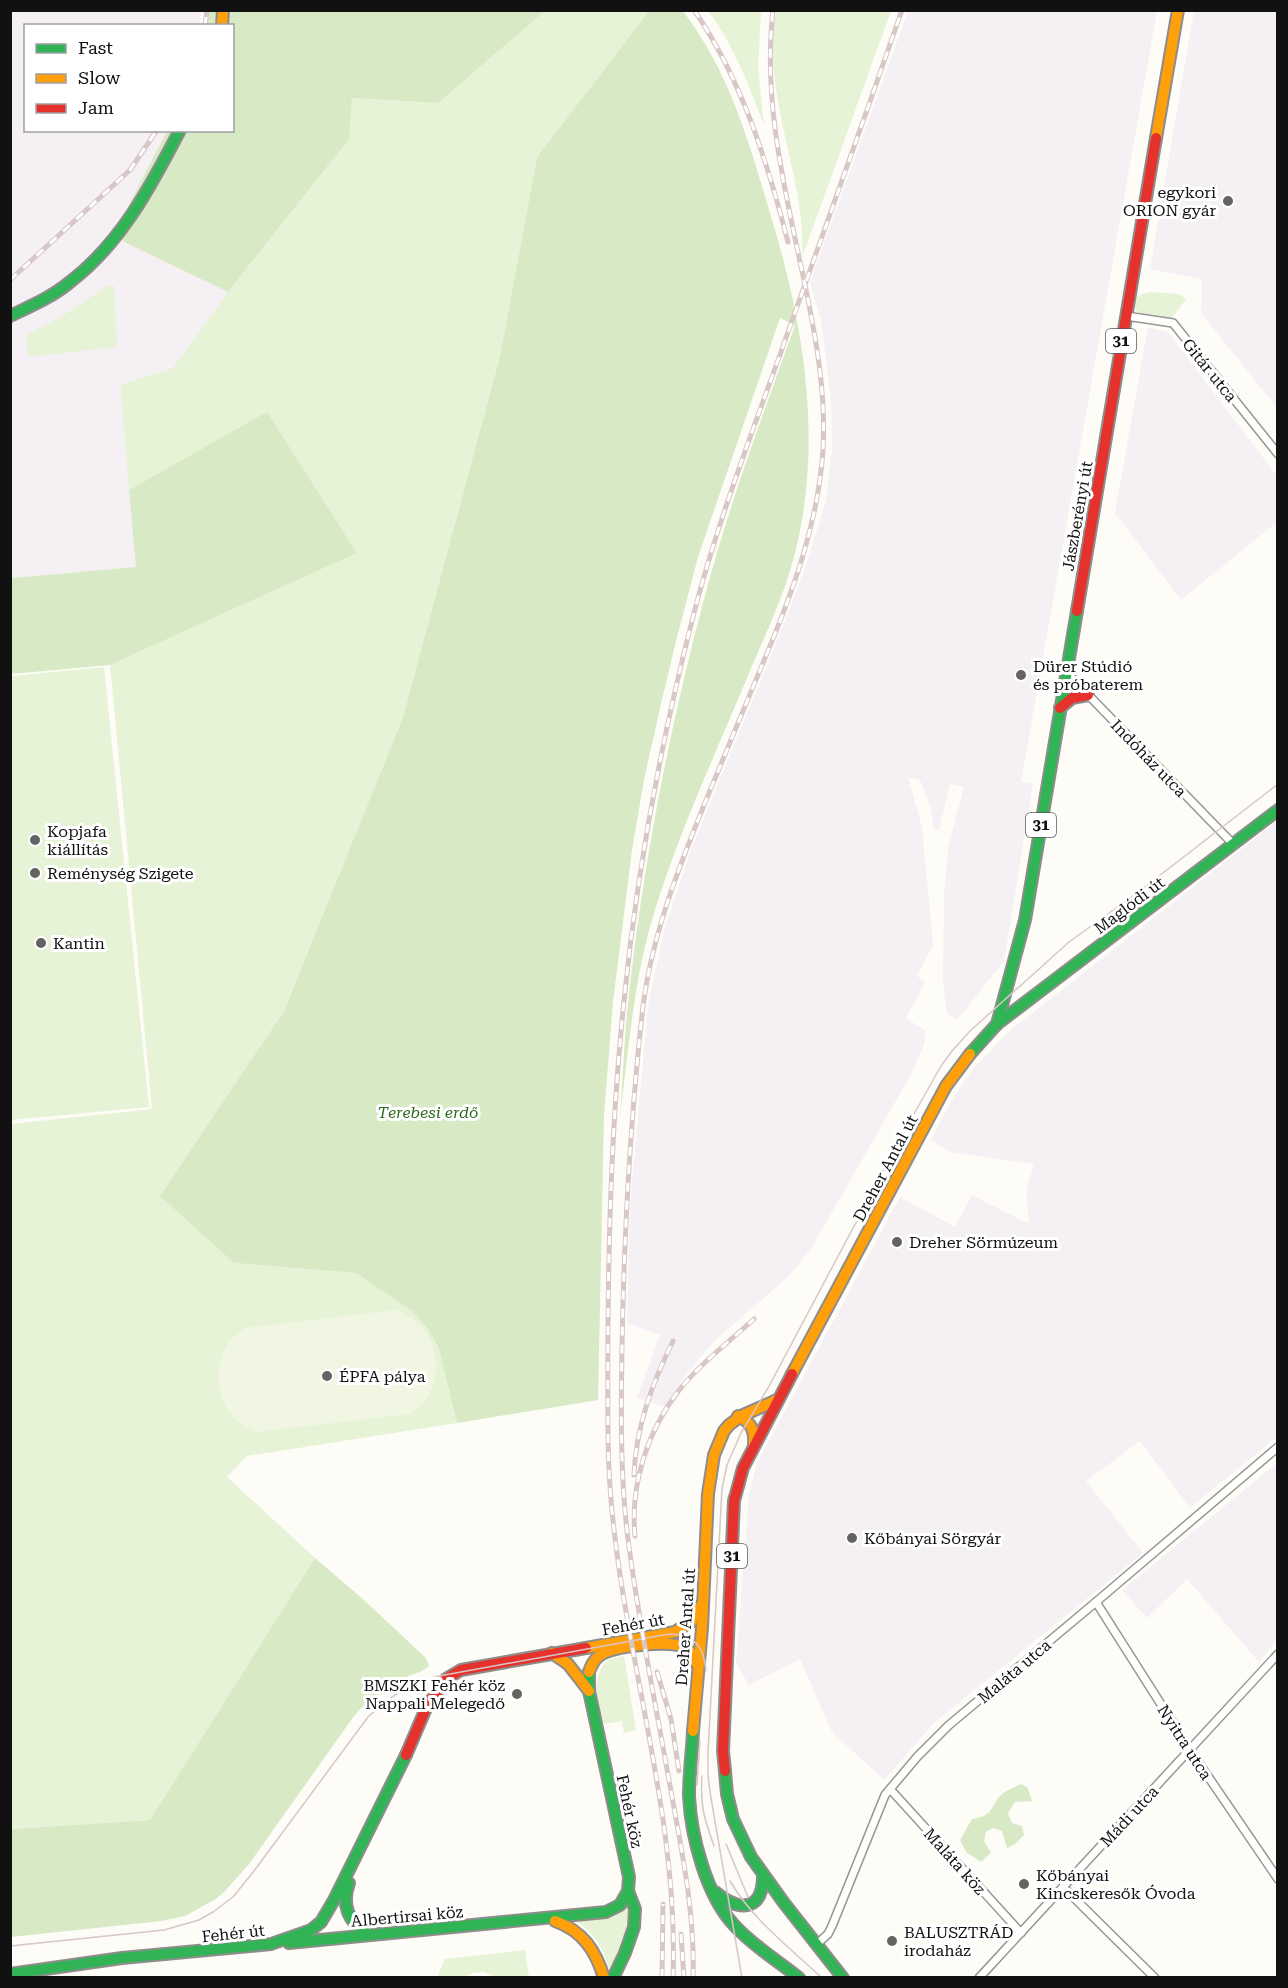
<svg xmlns="http://www.w3.org/2000/svg" width="1288" height="1988" viewBox="0 0 1288 1988" font-family="'Roboto Serif',serif">
<style>
.industrial{fill:#f5f0f3}
.green{fill:#e7f3d7}
.forest{fill:#d8eac5}
.pitch{fill:#f0f6e1}
.lines{fill:none;stroke-linecap:round;stroke-linejoin:round}
.street-casing{stroke:#979795;stroke-width:10}
.fast-casing{stroke:#8e8d8b;stroke-width:14}
.slow-casing{stroke:#8e8d8b;stroke-width:14}
.jam-casing{stroke:#8e8d8b;stroke-width:14}
.street{stroke:#fffffe;stroke-width:7}
.fast{stroke:#30b455;stroke-width:10}
.slow{stroke:#ff9f0a;stroke-width:10}
.jam{stroke:#e5322d;stroke-width:10}
.tram{stroke:#d9c6c7;stroke-width:1.5}
.rail-casing{stroke:#d9c6c7;stroke-width:5}
.rail{stroke:#fff;stroke-width:3;stroke-dasharray:9;stroke-linecap:butt}
.poi-dot{fill:#646362;stroke:#fff;stroke-width:2}
.labels{text-anchor:middle;stroke-width:6;stroke-linejoin:round;paint-order:stroke}
.shield{fill:#fff;stroke:#585858;stroke-width:1.5}
.shield-label{font-size:15px;font-weight:bold;fill:#111}
.poi-label{font-size:16px;fill:#111;stroke:#fff;text-anchor:start}
.street-label{font-size:16px;fill:#111;stroke:#fff}
.park-label{font-size:16px;font-style:italic;fill:#2f6b1f;stroke:#fff}
</style>
<rect width="100%" height="100%" fill="#fdfcf7"/>
<g class="industrial">
<path d="M11 11H201L200 25 26 26V130L167 131 124 214 112 231 126 243 228 292 173 369 120 385 136 567 11 578Z"/>
<path d="M908 11H1157L1021 782 1033 784 1004 961 957 1020 947 1014 943 982 944 894 948 848 964 787 950 784 939 830 934 829 930 806 920 780 908 777 922 827 933 945 917 976 925 982 906 1018 926 1031 924 1044 913 1071 812 1247 789 1276 714 1341 685 1376 665 1407 637 1398 660 1335 627 1323 630 1206 648 1006 664 931 690 852 786 619 807 562 826 501 832 448 831 400 821 320 810 282Z"/>
<path d="M1194 11H1277V408L1201 313 1202 279 1150 269Z"/>
<path d="M1148 327 1168 332 1277 476V522L1181 600 1115 513Z"/>
<path d="M1277 821V1437L1190 1508 1140 1441 1086 1481 1143 1553 934 1723 884 1780 832 1732 800 1659 749 1685 736 1663 749 1494 757 1463 900 1197 955 1227 972 1195 1029 1224 1026 1190 1034 1164 949 1152 931 1139 951 1101 972 1070 1007 1033Z"/>
<path d="M1277 1463V1640L1259 1662 1187 1579 1147 1618 1122 1590Z"/>
</g>
<g class="green">
<path d="M545 11H650L537 157 500 356 403 717 284 1011 161 1195 234 1263 356 1273 412 1311 428 1329 439 1349 457 1423 247 1456 227 1477 315 1558 150 1820 11 1829V1124L152 1109 110 665 357 553 267 413 129 490 120 385 173 368 228 292 349 139 352 98 438 103Z"/>
<path d="M708 11H761L758 69 764 125C749 86 734 45 708 11Z"/>
<path d="M776 11H891L803 255C802 243 802 231 801 219 793 148 763 83 776 11Z"/>
<path d="M114 285 117 347 28 357 26 335 61 317 106 287Z"/>
<path d="M1149 292 1180 294 1186 299 1170 321 1141 315 1136 310 1134 300 1140 295Z"/>
<path d="M104 667 149 1107 11 1120V676Z"/>
<path d="M624 1656 636 1730 624 1733 622 1721 605 1724 600 1720C597 1699 591 1678 607 1660Z"/>
<path d="M629 1903 627 1936 609 1969C604 1948 594 1933 576 1921L614 1917Z"/>
<path d="M525 1950 529 1977H494L484 1972 473 1973 465 1977 437 1978 445 1959Z"/>
</g>
<g class="forest">
<path d="M650 10 683 11C730 73 748 139 770 213 804 324 824 442 794 557 784 595 767 631 752 666 717 751 675 839 650 927 633 989 628 1053 620 1117 623 1079 624 1041 628 1003 643 863 670 724 707 588 731 499 764 412 795 325L780 318 698 557 677 637 660 708 644 780 632 850 613 1002 604 1115 598 1400 457 1423 439 1349 428 1329 412 1311 356 1273 234 1263 160 1196 284 1011 403 717 500 356 537 157Z"/>
<path d="M209 11H545L438 103 352 98 349 139 228 292 126 243 112 231 124 214 167 131 232 130V26L207 25Z"/>
<path d="M267 412 357 553 110 665 11 674V578L136 567 129 490Z"/>
<path d="M315 1558 364 1600 426 1658 429 1666C422 1672 416 1673 408 1676 387 1685 368 1700 354 1716L249 1864 225 1891 216 1899 185 1916 162 1921 11 1937V1829L150 1820Z"/>
<path d="M1021 1784 1028 1788 1032 1801 1015 1802 1008 1813 1012 1823 1022 1826 1024 1835 1015 1844 1007 1848 1002 1831 993 1828 986 1832 984 1841 991 1853 981 1862 966 1852 960 1840 972 1819C995 1816 990 1805 1002 1794 1007 1790 1015 1787 1021 1784Z"/>
</g>
<path class="pitch" d="M397 1310C402 1313 409 1315 413 1319 439 1338 444 1377 424 1402 420 1406 414 1410 410 1414L256 1432C250 1428 241 1425 236 1420 216 1399 213 1370 227 1345 231 1339 238 1334 244 1328Z"/>
<g class="lines">
<defs>
<g id="street">
<path d="M1126 316 1173 323 1278 454"/>
<path d="M1066 672 1234 845"/>
<path d="M1096 1602 1190 1750 1278 1879"/>
<path d="M890 1789 1021 1933"/>
<path d="M1063 1887 1155 1978"/>
<path d="M816 1945 828 1934 832 1926 885 1795 917 1757 949 1725 1096 1602 1278 1447"/>
<path d="M979 1978 1278 1654"/>
</g>
<g id="fast">
<path d="M10 316C31 306 52 297 70 282 121 243 151 186 180 130"/>
<path d="M997 1024 1278 810"/>
<path d="M970 1054 997 1024 1025 920 1077 611"/>
<path d="M589 1672V1691L629 1877 628 1891 635 1909 634 1927 625 1953 613 1978"/>
<path d="M693 1731C692 1752 689 1774 689 1796 691 1836 706 1895 734 1925 753 1946 778 1961 799 1978"/>
<path d="M725 1771 727 1794 733 1819 751 1857 784 1903 843 1978"/>
<path d="M349 1883C341 1905 348 1922 368 1934"/>
<path d="M715 1892C739 1912 763 1912 763 1875"/>
<path d="M289 1943 606 1912 620 1905 628 1891"/>
<path d="M10 1974 122 1958 271 1944 311 1930 321 1922 334 1900 406 1755"/>
</g>
<g id="slow">
<path d="M222 26 223 10"/>
<path d="M1156 138 1178 10"/>
<path d="M792 1374 946 1086 970 1054"/>
<path d="M738 1416C751 1422 755 1430 754 1444"/>
<path d="M586 1648 675 1632 692 1621 702 1604"/>
<path d="M552 1653 568 1664 589 1691"/>
<path d="M589 1672C591 1666 594 1660 599 1656 612 1646 669 1640 684 1647 691 1650 694 1659 698 1666"/>
<path d="M693 1731 702 1628 708 1494 714 1455 724 1431 729 1425 741 1416 777 1400"/>
<path d="M555 1921C583 1931 596 1951 604 1978"/>
</g>
<g id="jam">
<path d="M1077 611 1156 138"/>
<path d="M1060 708 1072 698 1088 695"/>
<path d="M406 1755 427 1706 446 1679 461 1670 586 1648"/>
<path d="M725 1771 723 1751 734 1501 743 1468 792 1374"/>
</g>
</defs>
<use href="#street" class="street-casing"/>
<use href="#fast" class="fast-casing"/>
<use href="#slow" class="slow-casing"/>
<use href="#jam" class="jam-casing"/>
<use href="#street" class="street"/>
<use href="#fast" class="fast"/>
<use href="#slow" class="slow"/>
<use href="#jam" class="jam"/>
<g class="tram">
<path d="M702 1776C700 1806 704 1818 714 1846"/>
<path d="M697 1785 700 1740"/>
<path d="M726 1844 748 1897"/>
<path d="M730 1881C752 1919 790 1948 822 1978"/>
<path d="M10 1946 164 1930 199 1920 213 1912 233 1897 254 1871 368 1717C388 1697 411 1683 439 1676L669 1634C695 1635 704 1646 706 1671"/>
<path d="M742 1978 711 1798 708 1776V1753L722 1488 727 1465 741 1433 768 1388 910 1121 941 1066 952 1051 970 1031 1069 942 1137 893 1278 784"/>
</g>
<defs>
<g id="rail">
<path d="M694 10C742 80 767 161 788 242"/>
<path d="M205 26 207 10"/>
<path d="M10 280 130 170 157 130"/>
<path d="M634 1475C636 1426 652 1384 673 1341"/>
<path d="M635 1536C630 1483 648 1430 680 1389 701 1363 729 1342 754 1319"/>
<path d="M657 1672 671 1719 679 1771"/>
<path d="M681 1934 684 1978"/>
<path d="M662 1978 663 1904"/>
<path d="M673 1978C680 1794 609 1619 608 1436 607 1291 609 1145 624 1001 637 870 661 741 694 613 716 528 747 446 777 363 819 246 861 128 902 10"/>
<path d="M693 1978C695 1916 683 1857 672 1797 657 1711 639 1625 628 1539 620 1475 621 1411 622 1347 624 1236 630 1125 642 1015 650 938 680 864 709 793 727 750 745 706 763 663 792 594 818 525 823 450 826 396 817 343 806 290 787 198 762 105 773 10"/>
</g>
</defs>
<use href="#rail" class="rail-casing"/>
<use href="#rail" class="rail"/>
</g>
<g class="poi-dot">
<circle cx="1228" cy="201" r="6"/>
<circle cx="1021" cy="675" r="6"/>
<circle cx="35" cy="840" r="6"/>
<circle cx="35" cy="873" r="6"/>
<circle cx="41" cy="943" r="6"/>
<circle cx="897" cy="1242" r="6"/>
<circle cx="327" cy="1376" r="6"/>
<circle cx="852" cy="1538" r="6"/>
<circle cx="517" cy="1694" r="6"/>
<circle cx="1024" cy="1884" r="6"/>
<circle cx="892" cy="1941" r="6"/>
</g>
<g class="labels">
<g class="shield">
<rect x="1106" y="329" width="30" height="24" rx="4.5"/>
<rect x="1026" y="813" width="30" height="24" rx="4.5"/>
<rect x="717" y="1544" width="30" height="24" rx="4.5"/>
</g>
<g class="shield-label">
<text x="1121" y="346">31</text>
<text x="1041" y="830">31</text>
<text x="732" y="1561">31</text>
</g>
<g class="poi-label">
<text x="1216" y="198" text-anchor="end">egykori<tspan x="1216" dy="18">ORION gyár</tspan></text>
<text x="1033" y="672">Dürer Stúdió<tspan x="1033" dy="18">és próbaterem</tspan></text>
<text x="47" y="837">Kopjafa<tspan x="47" dy="18">kiállítás</tspan></text>
<text x="47" y="879">Reménység Szigete</text>
<text x="53" y="949">Kantin</text>
<text x="909" y="1248">Dreher Sörmúzeum</text>
<text x="339" y="1382">ÉPFA pálya</text>
<text x="864" y="1544">Kőbányai Sörgyár</text>
<text x="505" y="1691" text-anchor="end">BMSZKI Fehér köz<tspan x="505" dy="18">Nappali Melegedő</tspan></text>
<text x="1036" y="1881">Kőbányai<tspan x="1036" dy="18">Kincskeresők Óvoda</tspan></text>
<text x="904" y="1938">BALUSZTRÁD<tspan x="904" dy="18">irodaház</tspan></text>
</g>
<g class="street-label">
<text transform="translate(1210 370) rotate(51)" y="6">Gitár utca</text>
<text transform="translate(1077 516) rotate(-80)" y="6">Jászberényi út</text>
<text transform="translate(1149 758) rotate(46)" y="6">Indóház utca</text>
<text transform="translate(1129 905) rotate(-37)" y="6">Maglódi út</text>
<text transform="translate(885 1168) rotate(-62)" y="6">Dreher Antal út</text>
<text transform="translate(633 1624) rotate(-10)" y="6">Fehér út</text>
<text transform="translate(685 1627) rotate(-86)" y="6">Dreher Antal út</text>
<text transform="translate(1014 1671) rotate(-40)" y="6">Maláta utca</text>
<text transform="translate(1185 1742) rotate(57)" y="6">Nyitra utca</text>
<text transform="translate(630 1811) rotate(78)" y="6">Fehér köz</text>
<text transform="translate(1129 1816) rotate(-47)" y="6">Mádi utca</text>
<text transform="translate(955 1861) rotate(48)" y="6">Maláta köz</text>
<text transform="translate(407 1916) rotate(-5)" y="6">Albertirsai köz</text>
<text transform="translate(233 1933) rotate(-6)" y="6">Fehér út</text>
</g>
<g class="park-label">
<text x="428" y="1118">Terebesi erdő</text>
</g>
</g>
<rect width="1288" height="1988" fill="none" stroke="#111111" stroke-width="24"/>
<rect x="24" y="24" width="210" height="108" fill="#ffffff" stroke="#a0a0a0" stroke-width="1.5"/>
<rect x="36" y="44" width="30" height="9" fill="#30b455" stroke="#a0a0a0" stroke-width="1.5"/>
<text x="78" y="54" font-size="18" fill="#111111">Fast</text>
<rect x="36" y="74" width="30" height="9" fill="#ff9f0a" stroke="#a0a0a0" stroke-width="1.5"/>
<text x="78" y="84" font-size="18" fill="#111111">Slow</text>
<rect x="36" y="104" width="30" height="9" fill="#e5322d" stroke="#a0a0a0" stroke-width="1.5"/>
<text x="78" y="114" font-size="18" fill="#111111">Jam</text>
</svg>
